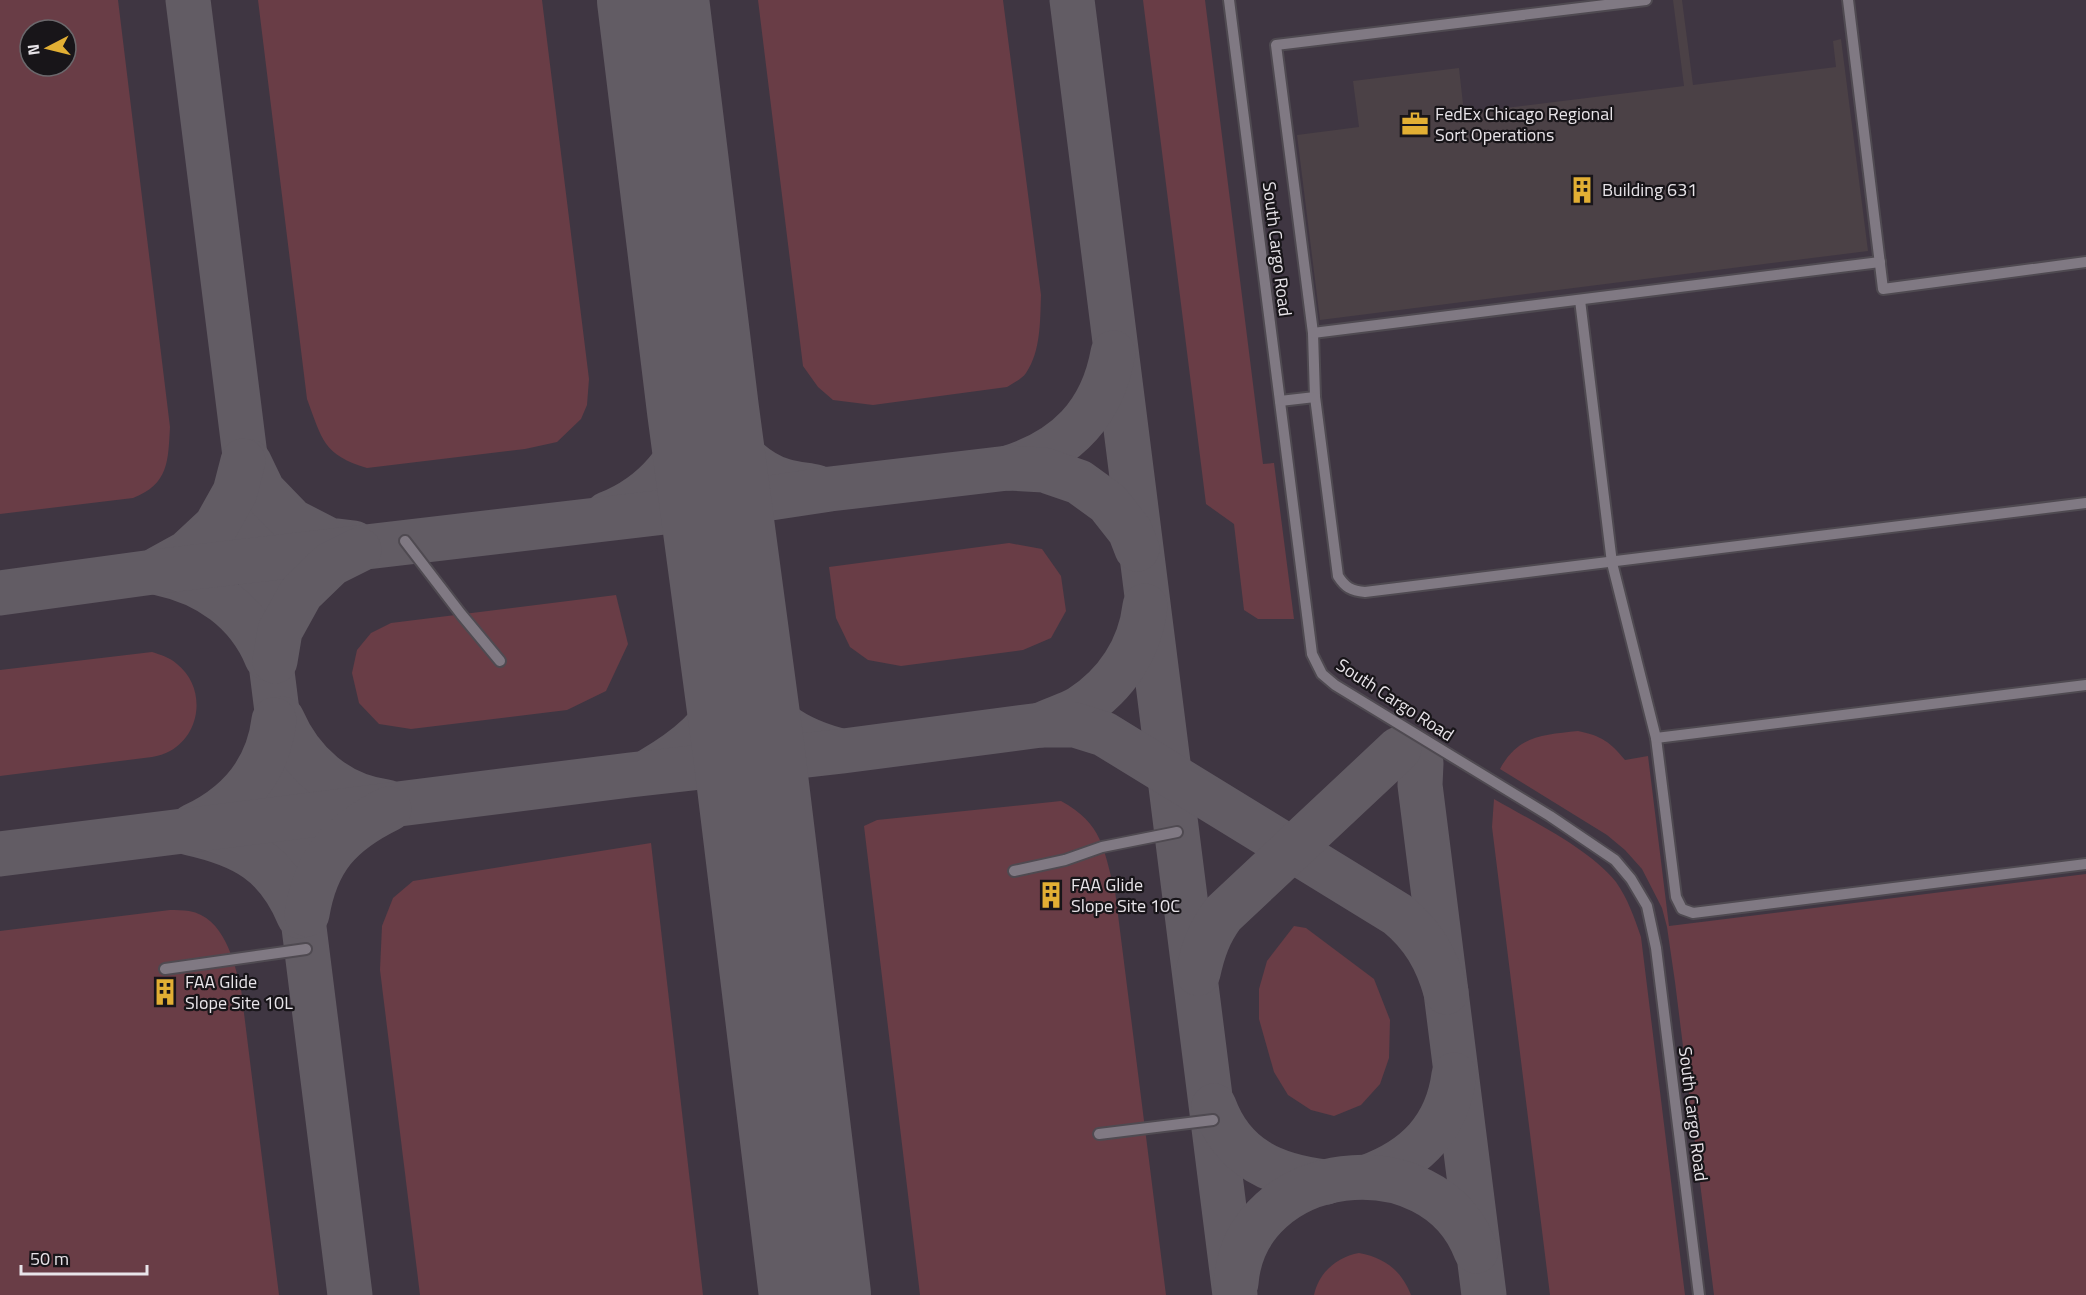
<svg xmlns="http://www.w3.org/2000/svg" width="2086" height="1295" viewBox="0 0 2086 1295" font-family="'Titillium Web',sans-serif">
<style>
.built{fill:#3f3642;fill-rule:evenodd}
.green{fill:#693d46;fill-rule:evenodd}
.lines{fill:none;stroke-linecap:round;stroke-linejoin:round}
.taxiway{stroke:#625c64;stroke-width:45}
.runway{stroke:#625c64;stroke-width:112}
.building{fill:#4b4146}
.service-casing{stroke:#4f4a51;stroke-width:14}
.service{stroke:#807983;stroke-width:10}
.labels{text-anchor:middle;stroke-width:4.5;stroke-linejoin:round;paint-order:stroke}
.poi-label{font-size:18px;fill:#e8e4e9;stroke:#181519;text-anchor:start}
.street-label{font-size:18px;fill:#e8e4e9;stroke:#181519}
</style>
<rect width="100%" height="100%" fill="#322c34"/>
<path class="built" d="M0 0H2086V1295H0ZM30 30H66V66H30Z"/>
<g class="green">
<path d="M0 0H118L170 427C168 461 169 484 133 498L0 514ZM30 30H66V66H30Z"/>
<path d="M258 0H542L589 379 587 405 581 419 557 442 525 449 367 468C323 455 322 439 307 399Z"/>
<path d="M758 0H1003L1041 295C1040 321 1041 351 1026 373 1022 379 1013 383 1007 387L873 405 833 400 818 387 803 366Z"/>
<path d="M1143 0H1205L1263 464 1274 463 1294 619H1258L1244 610 1234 524 1206 504Z"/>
<path d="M1009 543 1042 549 1061 576 1066 611 1051 638 1023 650 901 666 868 660 850 647 836 618 829 567Z"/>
<path d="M616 595 628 644 606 691 567 710 411 729 379 724 359 703 352 673 357 650 371 633 391 623Z"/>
<path d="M152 652C161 655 169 657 177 664 206 687 202 733 170 751 165 754 158 756 152 757L0 776V670Z"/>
<path d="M1578 731C1602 736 1610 742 1625 760L1648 756 1669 926 2086 874V1295H1714L1675 982 1667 927 1662 908 1642 869 1625 850 1607 835 1500 769C1518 735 1543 735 1578 731Z"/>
<path d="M1494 799C1530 820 1590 849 1616 882 1628 899 1634 917 1641 937L1685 1295H1550L1492 827Z"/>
<path d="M1061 801C1103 824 1103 848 1115 891L1166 1295H920L864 826 877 820Z"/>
<path d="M651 843 703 1295H420L380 970 382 926 393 898 413 881Z"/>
<path d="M170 910C176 910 183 910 189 911 224 917 234 961 241 989L279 1295H0V931Z"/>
<path d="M1294 926 1306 928 1374 979 1390 1020 1389 1058 1380 1084 1361 1105 1334 1116 1311 1110 1288 1095 1274 1072 1259 1019V989L1267 961Z"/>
<path d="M1359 1253C1385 1258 1401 1270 1411 1295H1314C1319 1272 1337 1257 1359 1253Z"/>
</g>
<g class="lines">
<g class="taxiway">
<path d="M188 0 350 1295"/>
<path d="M1072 0 1235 1295"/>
<path d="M249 462 263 491 292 521 329 540 354 543"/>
<path d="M1008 468C1066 450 1102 414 1113 353"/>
<path d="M607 514C658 494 681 458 703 410 724 436 750 472 784 481 794 484 806 485 816 487"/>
<path d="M158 569 187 553 216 526 235 492 243 461"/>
<path d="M159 573C207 583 248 611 267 658"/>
<path d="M0 593 153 572 716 506 830 489 1008 468 1044 470 1079 482 1108 503 1130 531 1137 549"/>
<path d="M275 661 280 631 301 593 331 564 359 550"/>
<path d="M282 719C301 763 338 796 387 802"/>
<path d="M1041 725C1053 719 1068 715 1080 708 1116 685 1140 649 1145 606"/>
<path d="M1421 763 1420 785 1484 1295"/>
<path d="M651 770C685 750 717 726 731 687 734 678 735 668 737 660 755 710 785 736 837 750"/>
<path d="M193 826C238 805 268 771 274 720"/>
<path d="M190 833C244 845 277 863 299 916"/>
<path d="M0 854 630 775 843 751 1041 725H1075L1104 734 1397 914C1423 935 1437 960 1446 992"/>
<path d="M307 914C316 860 340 833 389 809"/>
<path d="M1198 973C1203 950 1209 933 1223 914L1399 749"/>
<path d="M1214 1106C1233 1158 1274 1176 1326 1182"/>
<path d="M1367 1177C1416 1159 1447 1128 1454 1075"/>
<path d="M1236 1283C1245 1161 1433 1137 1476 1251"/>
</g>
<path class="runway" d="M653 0 703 410 750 761 815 1295"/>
</g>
<g class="building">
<path d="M1673 0H1682L1693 85 1836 67 1833 41 1841 39 1868 251 1320 320 1297 135 1359 127 1353 81 1459 68 1464 113 1684 86Z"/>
<path d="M1056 887 1058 902 1045 904 1044 888Z"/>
<path d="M170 984 172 998 160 1000 158 986Z"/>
</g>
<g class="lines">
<defs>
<g id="service">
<path d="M1229 0 1312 654 1322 674 1335 685 1550 816 1615 860 1631 879 1647 906 1656 948 1699 1295"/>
<path d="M1646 0 1276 45 1313 333 1315 397 1338 576C1345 587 1351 591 1365 592L2086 503"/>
<path d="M1848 0 1883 289 2086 262"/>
<path d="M1580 300 1612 563 1656 738 1676 897 1682 909 1693 913 2086 864"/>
<path d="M1313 333 1880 262"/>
<path d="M1280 401 1315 397"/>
<path d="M405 541 461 614 500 661"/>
<path d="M1656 738 2086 685"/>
<path d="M1014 871 1065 860 1102 847 1177 832"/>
<path d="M165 969 306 949"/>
<path d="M1099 1134 1213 1120"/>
</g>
</defs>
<use href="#service" class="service-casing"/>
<use href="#service" class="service"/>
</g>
<defs>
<symbol id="office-bare" viewBox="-9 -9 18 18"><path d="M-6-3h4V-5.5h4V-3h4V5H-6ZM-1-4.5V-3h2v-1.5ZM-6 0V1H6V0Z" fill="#e2af34" stroke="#181519" stroke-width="2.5" paint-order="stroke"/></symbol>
<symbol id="building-bare" viewBox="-9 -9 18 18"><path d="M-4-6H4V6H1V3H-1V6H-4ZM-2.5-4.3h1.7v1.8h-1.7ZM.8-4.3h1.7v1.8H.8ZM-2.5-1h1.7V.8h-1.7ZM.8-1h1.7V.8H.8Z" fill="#e2af34" stroke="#181519" stroke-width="2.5" paint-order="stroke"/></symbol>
</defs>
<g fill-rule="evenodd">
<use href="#office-bare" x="1396" y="105" width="38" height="38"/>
<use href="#building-bare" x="1563" y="171" width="38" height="38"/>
<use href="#building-bare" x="1032" y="876" width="38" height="38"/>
<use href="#building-bare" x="146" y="973" width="38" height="38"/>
</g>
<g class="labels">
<g class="poi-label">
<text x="1435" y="120">FedEx Chicago Regional<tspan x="1435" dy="21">Sort Operations</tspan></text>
<text x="1602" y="196">Building 631</text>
<text x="1071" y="891">FAA Glide<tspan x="1071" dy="21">Slope Site 10C</tspan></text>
<text x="185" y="988">FAA Glide<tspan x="185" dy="21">Slope Site 10L</tspan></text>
</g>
<g class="street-label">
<text transform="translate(1277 249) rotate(83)" y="6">South Cargo Road</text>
<text transform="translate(1395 700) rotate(33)" y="6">South Cargo Road</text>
<text transform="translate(1693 1114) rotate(83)" y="6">South Cargo Road</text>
</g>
</g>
<g transform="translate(48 48) rotate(263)"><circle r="28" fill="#181519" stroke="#6b686c" stroke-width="1.5"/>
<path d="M0-4.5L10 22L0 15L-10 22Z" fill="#e2af34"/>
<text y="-9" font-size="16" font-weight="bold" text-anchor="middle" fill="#e8e4e9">N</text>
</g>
<path d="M21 1265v9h126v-9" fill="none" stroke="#e8e4e9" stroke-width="3"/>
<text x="30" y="1265" font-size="18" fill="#e8e4e9" stroke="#181519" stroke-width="4.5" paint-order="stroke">50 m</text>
</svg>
